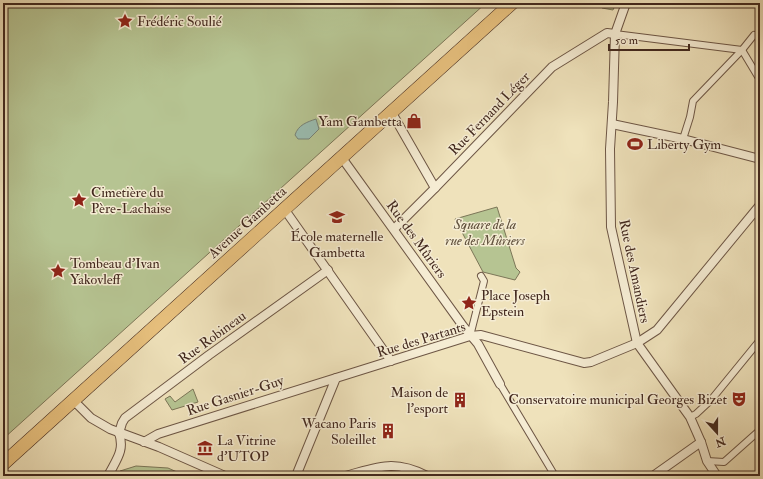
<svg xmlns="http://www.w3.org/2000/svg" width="763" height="479" viewBox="0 0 763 479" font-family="'IM FELL Double Pica',serif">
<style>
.green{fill:#b6c492;stroke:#7c7658}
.water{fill:#9abdb1;stroke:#778176}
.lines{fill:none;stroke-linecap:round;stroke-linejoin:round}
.pedestrian-casing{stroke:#6d5645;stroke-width:8}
.minor-casing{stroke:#6d5645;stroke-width:10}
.primary-casing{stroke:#42281e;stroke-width:14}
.pedestrian{stroke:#f5ecd3;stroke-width:6}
.minor{stroke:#f5ecd3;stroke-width:8}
.primary{stroke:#e8c17e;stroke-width:13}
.labels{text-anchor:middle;stroke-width:3;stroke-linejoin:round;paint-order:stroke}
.poi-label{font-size:14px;fill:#42281e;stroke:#f5ecd3;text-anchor:start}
.street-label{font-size:14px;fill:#42281e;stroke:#f5ecd3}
.park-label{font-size:14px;font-style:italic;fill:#5f4f3b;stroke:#f5ecd3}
</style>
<rect width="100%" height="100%" fill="#efe2bb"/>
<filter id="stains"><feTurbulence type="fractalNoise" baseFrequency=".005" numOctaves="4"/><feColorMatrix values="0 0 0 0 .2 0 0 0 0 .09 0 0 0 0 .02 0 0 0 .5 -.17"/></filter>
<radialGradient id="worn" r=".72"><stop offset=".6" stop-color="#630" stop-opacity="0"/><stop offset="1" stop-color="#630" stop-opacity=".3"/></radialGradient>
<g class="green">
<path d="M3 3H486L3 439Z"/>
<path d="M603 3H616L613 10 602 8Z"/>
<path d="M497 207 516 268 520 272 515 280 483 272 455 219Z"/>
<path d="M193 389 198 402 172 410 165 399 170 396 175 402Z"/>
<path d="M136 466 168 468 186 476H118L120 471Z"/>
</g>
<path class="water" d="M316 119 319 129 309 139H298L295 135C298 125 307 122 316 119Z"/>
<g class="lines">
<defs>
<g id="pedestrian">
<path d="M615 34 742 50 760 80"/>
<path d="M683 139 690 117 693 101 742 50 754 35"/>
<path d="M470 336 484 281 481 276"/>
<path d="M500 384 555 476"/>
<path d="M690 417 696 414 711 400 760 340"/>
<path d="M707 461 724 462 760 430"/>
</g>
<g id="minor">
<path d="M626 3 615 34 613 102 610 149 611 227 637 343 690 417 701 442 707 461 717 476"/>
<path d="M392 113 435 188"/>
<path d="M612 124 683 139 760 159"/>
<path d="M342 158 463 326 478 344 500 384"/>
<path d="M285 210 391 361"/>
<path d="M394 229 435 188 552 67 607 33 615 34"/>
<path d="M74 401 91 418 110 429 159 447 225 476"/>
<path d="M119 433 122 423 125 418 209 355 328 270"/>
<path d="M144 442 158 434 336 378"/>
<path d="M108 476C116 460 125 451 119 433"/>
<path d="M296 476 336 378 470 336 481 335 584 363 591 362 637 343 657 330 760 205"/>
<path d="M345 476C379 467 394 459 427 476"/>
<path d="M653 476 701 442"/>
</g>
<path id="primary" d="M3 464 512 3"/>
</defs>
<use href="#pedestrian" class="pedestrian-casing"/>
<use href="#minor" class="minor-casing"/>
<use href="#primary" class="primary-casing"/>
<use href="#pedestrian" class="pedestrian"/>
<use href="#minor" class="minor"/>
<use href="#primary" class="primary"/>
</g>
<defs>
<symbol id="sight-bare" viewBox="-9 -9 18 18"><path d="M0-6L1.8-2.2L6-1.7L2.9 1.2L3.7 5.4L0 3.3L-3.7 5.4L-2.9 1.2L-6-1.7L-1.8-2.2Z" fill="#8f2418" stroke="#f5ecd3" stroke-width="2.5" paint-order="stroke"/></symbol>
<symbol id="shop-bare" viewBox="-9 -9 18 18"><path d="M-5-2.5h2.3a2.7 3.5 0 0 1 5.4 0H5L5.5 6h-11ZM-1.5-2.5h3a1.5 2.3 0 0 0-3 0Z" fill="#8f2418" stroke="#f5ecd3" stroke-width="2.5" paint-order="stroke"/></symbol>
<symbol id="stadium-bare" viewBox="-9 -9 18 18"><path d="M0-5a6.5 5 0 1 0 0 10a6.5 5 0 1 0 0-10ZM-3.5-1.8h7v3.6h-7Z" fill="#8f2418" stroke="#f5ecd3" stroke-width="2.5" paint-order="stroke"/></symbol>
<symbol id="school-bare" viewBox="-9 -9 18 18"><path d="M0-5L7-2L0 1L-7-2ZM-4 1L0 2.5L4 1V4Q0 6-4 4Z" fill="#8f2418" stroke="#f5ecd3" stroke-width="2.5" paint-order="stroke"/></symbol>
<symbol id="theatre-bare" viewBox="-9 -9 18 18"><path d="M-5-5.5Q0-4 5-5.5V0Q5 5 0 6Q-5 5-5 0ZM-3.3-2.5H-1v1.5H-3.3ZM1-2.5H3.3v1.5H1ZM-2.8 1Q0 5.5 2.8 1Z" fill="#8f2418" stroke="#f5ecd3" stroke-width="2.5" paint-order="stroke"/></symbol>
<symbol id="building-bare" viewBox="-9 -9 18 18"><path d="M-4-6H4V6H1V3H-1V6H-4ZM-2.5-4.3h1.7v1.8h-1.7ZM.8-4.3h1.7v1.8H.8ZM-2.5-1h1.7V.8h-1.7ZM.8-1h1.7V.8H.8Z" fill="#8f2418" stroke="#f5ecd3" stroke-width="2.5" paint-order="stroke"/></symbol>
<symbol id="museum-bare" viewBox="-9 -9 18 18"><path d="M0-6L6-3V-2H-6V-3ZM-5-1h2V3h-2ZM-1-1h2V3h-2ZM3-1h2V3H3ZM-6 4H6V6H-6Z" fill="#8f2418" stroke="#f5ecd3" stroke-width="2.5" paint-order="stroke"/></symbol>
</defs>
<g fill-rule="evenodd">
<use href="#sight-bare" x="114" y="10" width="22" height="22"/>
<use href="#shop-bare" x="403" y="110" width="22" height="22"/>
<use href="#stadium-bare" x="624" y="133" width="22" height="22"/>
<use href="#sight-bare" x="68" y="189" width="22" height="22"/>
<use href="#school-bare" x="326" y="206" width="22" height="22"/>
<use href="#sight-bare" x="47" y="260" width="22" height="22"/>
<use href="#sight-bare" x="458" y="292" width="22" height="22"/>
<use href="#theatre-bare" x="728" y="388" width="22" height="22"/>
<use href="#building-bare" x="449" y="389" width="22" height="22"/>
<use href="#building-bare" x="377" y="420" width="22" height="22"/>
<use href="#museum-bare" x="194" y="437" width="22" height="22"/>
</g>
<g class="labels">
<g class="poi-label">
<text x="137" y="26">Frédéric Soulié</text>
<text x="402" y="126" text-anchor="end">Yam Gambetta</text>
<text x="647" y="149">Liberty Gym</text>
<text x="91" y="197">Cimetière du<tspan x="91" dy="16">Père-Lachaise</tspan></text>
<text x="337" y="241" text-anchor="middle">École maternelle<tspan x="337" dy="16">Gambetta</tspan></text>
<text x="70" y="268">Tombeau d'Ivan<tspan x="70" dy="16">Yakovleff</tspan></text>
<text x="481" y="300">Place Joseph<tspan x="481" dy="16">Epstein</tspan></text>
<text x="448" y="397" text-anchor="end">Maison de<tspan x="448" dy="16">l'esport</tspan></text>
<text x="727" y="404" text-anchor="end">Conservatoire municipal Georges Bizet</text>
<text x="376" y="428" text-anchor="end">Wacano Paris<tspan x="376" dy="16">Soleillet</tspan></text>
<text x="217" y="445">La Vitrine<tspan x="217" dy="16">d'UTOP</tspan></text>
</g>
<g class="street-label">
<text transform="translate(489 113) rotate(-46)" y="5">Rue Fernand Léger</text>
<text transform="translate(247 222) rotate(-42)" y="5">Avenue Gambetta</text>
<text transform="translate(417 239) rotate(54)" y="5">Rue des Mûriers</text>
<text transform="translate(635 271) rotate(78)" y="5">Rue des Amandiers</text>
<text transform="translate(212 337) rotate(-36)" y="5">Rue Robineau</text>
<text transform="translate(421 339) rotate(-17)" y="5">Rue des Partants</text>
<text transform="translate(235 395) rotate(-18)" y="5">Rue Gasnier-Guy</text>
</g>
<g class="park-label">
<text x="485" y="229">Square de la<tspan x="485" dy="16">rue des Mûriers</tspan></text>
</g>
</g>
<rect width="763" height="479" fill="none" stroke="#efe2bb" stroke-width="16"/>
<rect x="4" y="4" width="755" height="471" fill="none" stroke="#42281e" stroke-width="2"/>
<rect x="8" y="8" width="747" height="463" fill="none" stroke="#42281e"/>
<g transform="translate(717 433) rotate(159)" stroke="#f5ecd3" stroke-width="3" paint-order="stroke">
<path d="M0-3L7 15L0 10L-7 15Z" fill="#42281e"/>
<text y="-6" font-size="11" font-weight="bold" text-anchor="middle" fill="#42281e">N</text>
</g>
<path d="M609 44v6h80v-6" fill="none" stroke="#42281e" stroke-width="2"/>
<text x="615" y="44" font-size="12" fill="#42281e" stroke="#f5ecd3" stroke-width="3" paint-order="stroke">50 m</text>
<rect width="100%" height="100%" filter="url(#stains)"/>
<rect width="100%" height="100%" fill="url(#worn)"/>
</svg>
